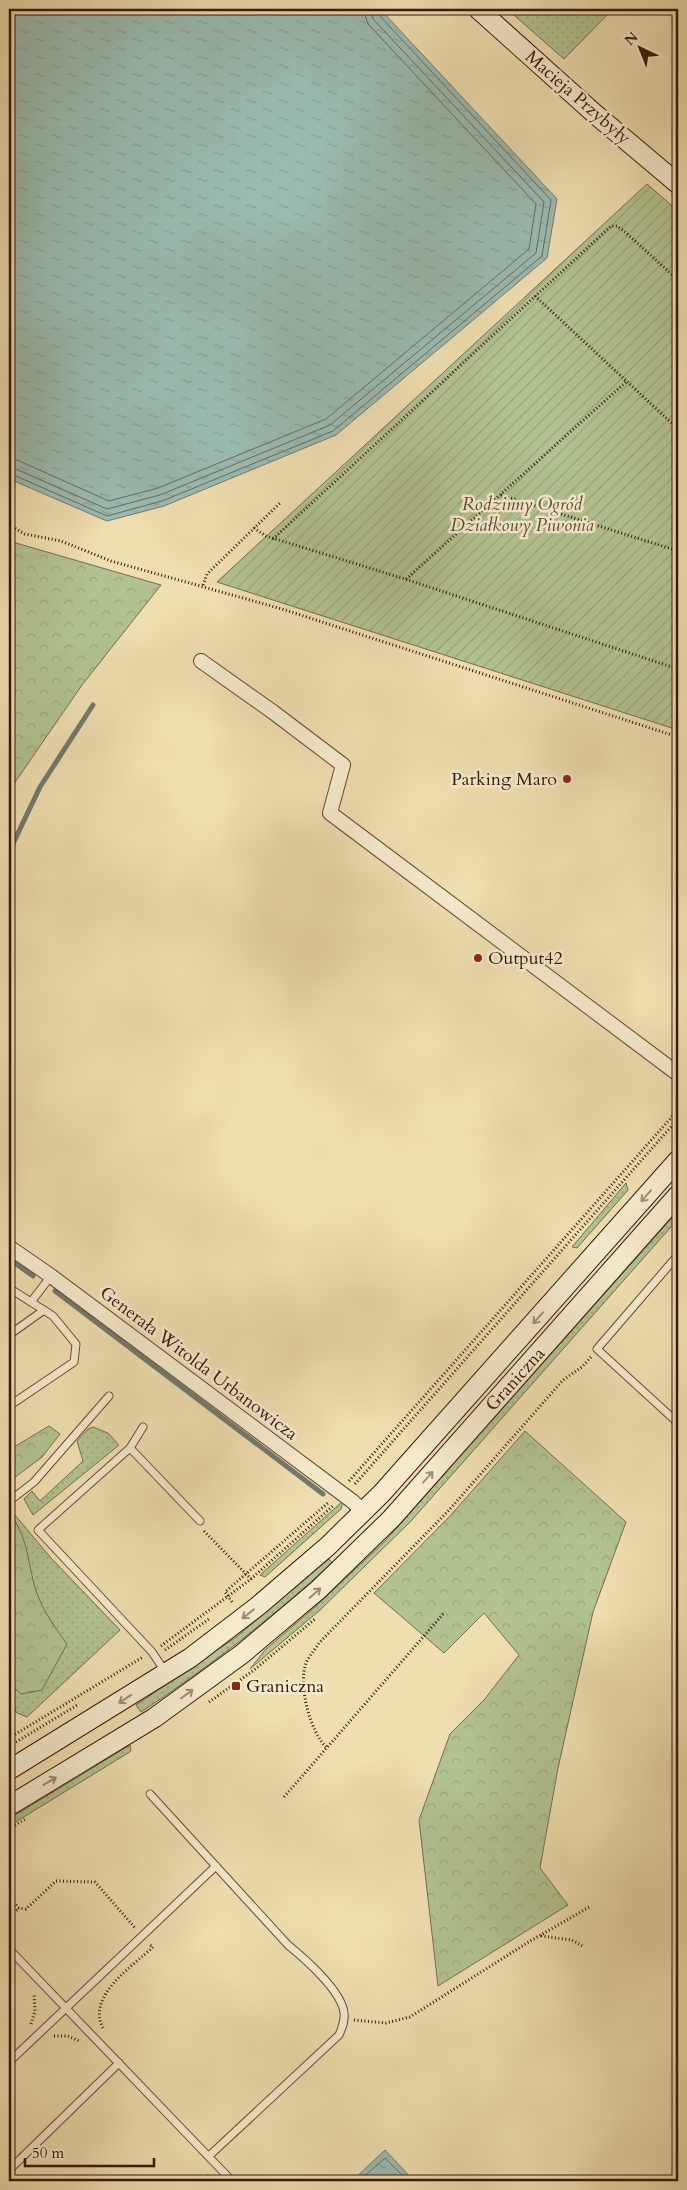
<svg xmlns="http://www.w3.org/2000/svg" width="687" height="2190" viewBox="0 0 687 2190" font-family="Cardo,serif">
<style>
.grass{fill:url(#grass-dots);stroke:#766c4d}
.forest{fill:url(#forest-crowns);stroke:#766c4d}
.garden{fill:url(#garden-furrows);stroke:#766c4d}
.water{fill:url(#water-ripples);stroke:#73796e}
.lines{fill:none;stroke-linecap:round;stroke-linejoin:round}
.shore{stroke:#6a695d;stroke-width:1}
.stream{stroke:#73796e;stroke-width:5}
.lane-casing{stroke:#664933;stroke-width:9}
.street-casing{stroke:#664933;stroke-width:16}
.secondary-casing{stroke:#391709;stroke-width:21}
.path{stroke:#391709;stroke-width:3;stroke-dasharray:1 2.5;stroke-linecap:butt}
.lane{stroke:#f5eacc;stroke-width:7}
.street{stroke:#f5eacc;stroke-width:14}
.secondary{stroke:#f5eacc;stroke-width:19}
.oneway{stroke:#a08b74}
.poi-dot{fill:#8f2418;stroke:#f5eacc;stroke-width:2}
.labels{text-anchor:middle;stroke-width:5;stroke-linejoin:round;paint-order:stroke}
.street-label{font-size:18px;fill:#391709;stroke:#f5eacc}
.park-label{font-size:18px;font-style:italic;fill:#5d4a32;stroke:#f5eacc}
.poi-label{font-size:18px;fill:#391709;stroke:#f5eacc;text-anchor:start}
</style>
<defs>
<pattern id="grass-dots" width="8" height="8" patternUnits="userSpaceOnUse" patternTransform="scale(1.25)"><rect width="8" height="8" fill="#b2c291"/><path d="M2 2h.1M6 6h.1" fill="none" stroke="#9aa67c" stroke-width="1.8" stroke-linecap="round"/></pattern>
<pattern id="forest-crowns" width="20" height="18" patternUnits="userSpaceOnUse" patternTransform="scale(1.25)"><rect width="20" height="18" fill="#b2c291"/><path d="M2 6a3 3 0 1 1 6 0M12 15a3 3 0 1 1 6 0" fill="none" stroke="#9aa67c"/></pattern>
<pattern id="garden-furrows" width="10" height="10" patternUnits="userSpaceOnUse" patternTransform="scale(1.25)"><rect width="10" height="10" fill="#b2c291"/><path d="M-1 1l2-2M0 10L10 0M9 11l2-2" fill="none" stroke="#9aa67c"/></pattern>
<pattern id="water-ripples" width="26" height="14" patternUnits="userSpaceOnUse" patternTransform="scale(1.25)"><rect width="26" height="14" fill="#9abbb1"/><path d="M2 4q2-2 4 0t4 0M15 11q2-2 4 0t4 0" fill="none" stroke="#85a097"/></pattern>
</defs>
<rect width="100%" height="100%" fill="#efdeb0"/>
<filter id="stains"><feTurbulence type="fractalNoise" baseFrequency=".004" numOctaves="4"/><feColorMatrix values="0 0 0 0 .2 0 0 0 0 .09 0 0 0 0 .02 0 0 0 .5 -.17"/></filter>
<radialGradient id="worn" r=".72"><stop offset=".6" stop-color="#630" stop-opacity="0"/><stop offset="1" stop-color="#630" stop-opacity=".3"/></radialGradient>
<g class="grass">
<path d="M507 9H613L564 59Z"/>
<path d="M626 1183 628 1190 577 1248 572 1247Z"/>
<path d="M678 1211V1219L411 1521 319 1611 250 1669 265 1650 315 1607 385 1541Z"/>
<path d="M93 1427 108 1433 119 1445 33 1515 24 1499 32 1491 40 1501 83 1461 77 1441 88 1429Z"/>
<path d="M343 1501 341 1509 265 1577 260 1575Z"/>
<path d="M9 1508 51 1558 120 1630 27 1717 17 1713 9 1700Z"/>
<path d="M329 1559 332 1563C272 1618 209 1667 141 1712L136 1705 235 1638Z"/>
<path d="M130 1745 131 1751 128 1753 9 1826V1819Z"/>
</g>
<g class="forest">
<path d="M9 541 161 585 82 685 9 791Z"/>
<path d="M49 1426 60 1434 42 1457 14 1478 9 1475V1450Z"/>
<path d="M525 1431 626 1522 593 1612 558 1768 540 1868 568 1905 438 1986 419 1820 450 1734 484 1700 519 1655 484 1613 444 1653 374 1593 450 1516Z"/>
<path d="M9 1512C26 1535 27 1554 33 1580 38 1604 53 1625 67 1644L42 1690 21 1694 9 1682Z"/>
</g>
<path class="garden" d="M647 184 678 211V730L217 582Z"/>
<g class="water">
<path d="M9 9H380L557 199 547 258 336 435 164 506 107 521 14 481 9 476Z"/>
<path d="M385 2150 413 2180 352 2181Z"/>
</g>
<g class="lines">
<g class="shore">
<path d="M9 459 17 460 109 501 158 488 326 419 529 249 536 204 368 24 363 9"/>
<path d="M9 466 107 509 160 495 330 425 536 253 544 202 373 19 370 9"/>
<path d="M9 473 107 516 162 501 333 431 542 256 551 200 378 14 376 9"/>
<path d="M359 2181 385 2158 408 2181"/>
</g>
<g class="stream">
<path d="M9 852 40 787 93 705"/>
<path d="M9 1259 33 1276"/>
<path d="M55 1291 323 1494"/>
</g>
<defs>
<g id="lane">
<path d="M678 1255 597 1349 678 1423"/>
<path d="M9 1288 53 1316 76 1344 74 1362 9 1406"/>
<path d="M31 1302 51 1276"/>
<path d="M9 1335 44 1310"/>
<path d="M143 1427 130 1448 38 1530 152 1652 166 1673"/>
<path d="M130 1448 200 1521"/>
<path d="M9 1496 12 1499 34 1482 109 1396"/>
<path d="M150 1794 288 1945C304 1958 342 1991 344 2013 345 2021 342 2028 339 2035L209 2156"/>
<path d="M9 1949 232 2181"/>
<path d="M9 2062 216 1866"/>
<path d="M9 2170 119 2063"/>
</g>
<g id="street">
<path d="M201 661 273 712 343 765 330 813 678 1074"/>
<path d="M9 1247 51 1276 352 1501 364 1512"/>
</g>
<g id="secondary">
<path d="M478 9 595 114 678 184"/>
<path d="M9 1770 190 1658 258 1606 328 1546 382 1493 678 1160"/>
<path d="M9 1806 154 1718 242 1654 318 1590 391 1519 678 1195"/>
</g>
</defs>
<use href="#lane" class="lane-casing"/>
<use href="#street" class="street-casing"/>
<use href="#secondary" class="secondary-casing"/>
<g class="path">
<path d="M535 296 678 429"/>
<path d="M501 495 678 551"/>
<path d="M9 525 25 534 61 541 111 561 282 609 678 737"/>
<path d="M254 528 266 536 405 579 678 669"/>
<path d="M273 539 611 226H617L625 232 678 280"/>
<path d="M406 579 626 382"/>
<path d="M203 585 207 574 280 503"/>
<path d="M349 1481 678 1110"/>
<path d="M355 1484 678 1119"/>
<path d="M204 1531 251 1579"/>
<path d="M232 1602 225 1592 329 1502"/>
<path d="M161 1646 251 1579 334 1505"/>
<path d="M165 1650 209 1619"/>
<path d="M209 1702 254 1670 316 1618"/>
<path d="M9 1738 143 1657"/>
<path d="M16 1742 79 1704"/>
<path d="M326 1747C310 1731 298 1686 306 1663 309 1656 315 1650 319 1643L450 1509 563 1380 582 1367 591 1357"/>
<path d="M284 1797 444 1613"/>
<path d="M9 1829 27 1818"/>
<path d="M9 1897 19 1908 26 1909 56 1881 95 1882 136 1929"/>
<path d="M9 1918 19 1908"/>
<path d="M541 1936 572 1940 584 1947"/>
<path d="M354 2020 386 2023 410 2017 527 1943 591 1906"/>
<path d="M31 2024 35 2011 34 1994"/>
<path d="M103 2028C86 1996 133 1966 153 1947L150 1945"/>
<path d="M54 2036H68L79 2041"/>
<path d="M203 2181 209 2175"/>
</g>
<use href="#lane" class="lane"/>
<use href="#street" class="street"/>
<use href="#secondary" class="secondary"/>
</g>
<defs><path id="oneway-shaft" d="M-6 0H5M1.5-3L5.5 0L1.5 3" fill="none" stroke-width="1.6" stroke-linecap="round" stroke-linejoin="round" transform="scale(1.25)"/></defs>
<g class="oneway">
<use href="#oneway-shaft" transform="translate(646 1196) rotate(131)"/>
<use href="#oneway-shaft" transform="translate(538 1318) rotate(131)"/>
<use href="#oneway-shaft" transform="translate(428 1477) rotate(-48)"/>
<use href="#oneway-shaft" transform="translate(315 1593) rotate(-41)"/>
<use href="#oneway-shaft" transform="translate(248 1614) rotate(142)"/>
<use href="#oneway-shaft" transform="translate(187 1694) rotate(-36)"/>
<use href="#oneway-shaft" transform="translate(125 1699) rotate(147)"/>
<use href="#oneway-shaft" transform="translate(50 1781) rotate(-31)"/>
</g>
<g class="poi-dot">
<circle cx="567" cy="779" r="5"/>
<circle cx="478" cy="958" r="5"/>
<rect x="231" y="1681" width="10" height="10" rx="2.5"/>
</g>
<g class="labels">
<g class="street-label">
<text transform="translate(578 97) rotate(41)" y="6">Macieja Przybyły</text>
<text transform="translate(199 1363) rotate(37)" y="6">Generała Witolda Urbanowicza</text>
<text transform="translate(515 1379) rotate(-48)" y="6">Graniczna</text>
</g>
<g class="park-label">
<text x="522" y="510">Rodzinny Ogród<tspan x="522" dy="21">Działkowy Piwonia</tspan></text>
</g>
<g class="poi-label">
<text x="557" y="785" text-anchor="end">Parking Maro</text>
<text x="488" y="964">Output42</text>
<text x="246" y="1692">Graniczna</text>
</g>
</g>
<rect width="687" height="2190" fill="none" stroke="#efdeb0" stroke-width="30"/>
<rect x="10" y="10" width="667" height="2170" fill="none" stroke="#391709" stroke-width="2.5"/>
<rect x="15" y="15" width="657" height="2160" fill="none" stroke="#391709"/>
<g transform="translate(640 48) rotate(317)" stroke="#f5eacc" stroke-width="4" paint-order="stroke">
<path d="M0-4L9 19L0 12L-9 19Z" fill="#391709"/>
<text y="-8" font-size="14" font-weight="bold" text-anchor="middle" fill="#391709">N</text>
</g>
<path d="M25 2158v8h129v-8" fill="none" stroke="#391709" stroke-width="2.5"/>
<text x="32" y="2158" font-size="15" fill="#391709" stroke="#f5eacc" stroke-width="4" paint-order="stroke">50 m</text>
<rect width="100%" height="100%" filter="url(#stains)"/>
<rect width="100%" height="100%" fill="url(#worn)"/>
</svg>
